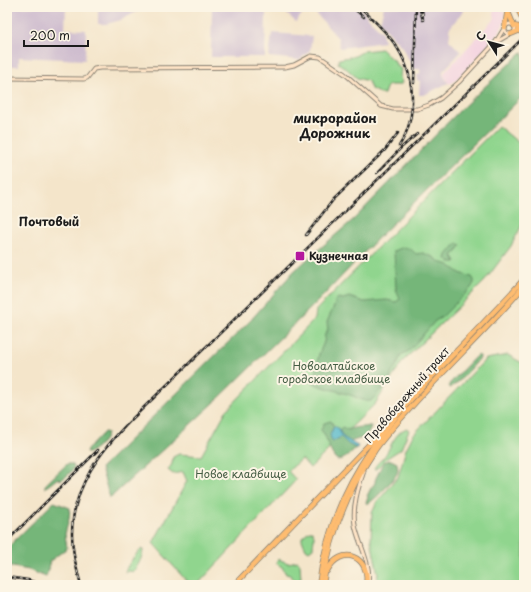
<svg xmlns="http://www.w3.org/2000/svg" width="531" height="592" viewBox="0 0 531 592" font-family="'Playpen Sans',sans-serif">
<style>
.built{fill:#f3cfe0}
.industrial{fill:#cfbdcf}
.green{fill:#90d58e;stroke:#567855}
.forest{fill:#74b679;stroke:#48694a}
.water{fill:#4cb6c9;stroke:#346972}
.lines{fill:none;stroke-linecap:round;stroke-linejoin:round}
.secondary-casing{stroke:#888073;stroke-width:5}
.highway-casing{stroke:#888073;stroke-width:6}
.secondary{stroke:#ffe4c6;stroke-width:3}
.highway{stroke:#febc70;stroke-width:4.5}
.rail-casing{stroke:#1c1c1c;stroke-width:2.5}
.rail{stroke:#fcf5e5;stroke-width:1;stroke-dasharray:3;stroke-linecap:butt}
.poi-dot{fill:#b5179e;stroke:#fcf5e5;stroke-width:1.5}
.labels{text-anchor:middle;stroke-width:4;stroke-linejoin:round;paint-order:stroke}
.poi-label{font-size:11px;font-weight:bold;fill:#1c1c1c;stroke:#fcf5e5;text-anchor:start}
.park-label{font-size:11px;fill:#455d44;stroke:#fcf5e5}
.street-label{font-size:11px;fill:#1c1c1c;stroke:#fcf5e5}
.neighbourhood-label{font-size:12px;font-weight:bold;fill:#1c1c1c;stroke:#fcf5e5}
.quarter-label{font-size:13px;font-weight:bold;fill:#1c1c1c;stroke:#fcf5e5}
</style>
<rect width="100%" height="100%" fill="#fcf5e5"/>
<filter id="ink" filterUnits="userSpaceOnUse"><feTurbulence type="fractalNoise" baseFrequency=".025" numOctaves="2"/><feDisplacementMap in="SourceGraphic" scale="8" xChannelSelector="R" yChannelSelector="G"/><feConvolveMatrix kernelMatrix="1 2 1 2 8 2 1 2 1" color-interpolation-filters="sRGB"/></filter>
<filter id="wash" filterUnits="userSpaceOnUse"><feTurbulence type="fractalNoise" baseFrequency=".012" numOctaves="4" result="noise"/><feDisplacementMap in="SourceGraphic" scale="16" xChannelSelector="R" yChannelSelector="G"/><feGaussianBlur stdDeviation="0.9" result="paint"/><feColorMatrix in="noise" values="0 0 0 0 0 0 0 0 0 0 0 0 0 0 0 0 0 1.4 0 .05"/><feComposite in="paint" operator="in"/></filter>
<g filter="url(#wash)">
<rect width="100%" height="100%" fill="#f4e5ca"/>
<path class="built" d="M492 7H502L505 14V20L500 31 484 51 455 81 449 84 443 74 495 18Z"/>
<g class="industrial">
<path d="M7 7H66L65 29 86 30 85 60 19 57V66H7Z"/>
<path d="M105 7H146L121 20 106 24H98V10L105 8Z"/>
<path d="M212 7H265V13H266L265 57H211Z"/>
<path d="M279 7H303L306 9 296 22Z"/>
<path d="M310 7H359L373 23 382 32 384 42 340 48 338 38Z"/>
<path d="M384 7H466L449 29 450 33 449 40 461 52 443 71V75L448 83 424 95H419L420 81 417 80V74H420V69H414L402 47 382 25 380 22Z"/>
<path d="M272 33 312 36 310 50 300 60 269 57Z"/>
</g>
<g class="green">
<path d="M382 49 391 59 394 60 396 65 401 69 400 77 402 83 400 85H389L386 88 384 94H381L371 89 368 81 357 78 347 69 338 63 339 59 355 56 364 51Z"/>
<path d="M498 126 524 147V221L511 246 484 282 403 361 375 404 310 468 302 459 288 471 296 480 197 585H190L153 543 187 481 183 472 173 474 168 470 172 464 173 457 179 454 201 456 226 411 315 319 316 310Z"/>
<path d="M508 355 524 364V585H376L378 574 371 540 372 513 377 502 398 477 406 449 413 435 486 359Z"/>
<path d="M407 428 409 430 401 449 387 458 376 469H374C376 464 380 461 384 457 391 447 395 432 407 428Z"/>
<path d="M309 531H312C316 535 313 542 313 548L309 551 306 549 302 540V537Z"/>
<path d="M142 549 143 550C143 556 137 569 132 572L131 571 125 572C126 567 137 552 142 549Z"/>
<path d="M278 559 288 563 298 561 300 564 301 579 298 581 294 580 290 575 286 574 282 567 276 563Z"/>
</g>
<g class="forest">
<path d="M522 52 524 57V95L381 235 323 296 216 401 110 498 101 468 250 321 294 271 354 219 462 108Z"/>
<path d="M457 243 461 245 457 252 452 255 456 261 455 262H449L446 259 447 255Z"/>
<path d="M404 247 411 249 416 254 423 253 433 257 440 262 449 265 460 273 472 277 474 280V283L471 288 442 317 435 321 409 351 401 355 398 363 391 374 390 380 371 401C363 402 355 396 347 394 336 390 323 388 313 383L319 354 324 342 325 334 328 330 327 322 335 304V301L338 298 343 299 349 297 364 302 387 300 396 302 400 299 396 289 394 251Z"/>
<path d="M477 355 480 356V358C473 366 458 385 449 388V386L451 382Z"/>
<path d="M331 421 334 426 331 432 339 438 341 437 348 444 356 448C348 454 348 459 337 460 328 452 329 439 321 430L324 423Z"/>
<path d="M369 426H371C369 439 359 438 350 442L343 437 339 430 342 427 349 430C356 426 362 428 369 426Z"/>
<path d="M104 432H106L107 434 105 439 102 443 89 453H86L87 450Z"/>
<path d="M391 460 397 463C397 467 399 469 397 473 395 479 373 502 367 504L366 503 368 497 367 496 371 488 375 483C375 479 376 478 378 474 382 466 381 461 391 460Z"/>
<path d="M67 464H72L74 466C73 471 66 478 60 480L58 478 45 488V485Z"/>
<path d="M54 502 70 508 69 519 65 534 67 548 50 561 46 577 29 570 7 566V548Z"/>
</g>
<path class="water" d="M334 426 338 428 343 437 356 445 358 446 357 448H356L348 444 341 437 332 442 330 435Z"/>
</g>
<g filter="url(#ink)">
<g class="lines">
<defs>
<g id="secondary">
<circle cx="510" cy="29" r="5"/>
<path d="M498 41 510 34"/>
<path d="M7 78 84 79 87 78 94 69 100 68 285 67 294 65 311 56 320 57 345 74 381 106 393 109H417L429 105 441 98 459 82 495 43 505 27"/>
<path d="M364 471C358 488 352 507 355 525 358 542 372 565 368 582"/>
</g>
<g id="highway">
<path d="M506 7 514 26 524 28"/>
<path d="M517 7 524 22"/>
<path d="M522 7 524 11"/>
<path d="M505 27 507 14"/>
<path d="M511 34 523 29"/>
<path d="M327 571C341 544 371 556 366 585"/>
<path d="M234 585 380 433"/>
<path d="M319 585C325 536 344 488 372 448 404 402 449 360 487 319 499 306 512 293 524 279"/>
<path d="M323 585C329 537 348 490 375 450 384 437 395 425 406 413 444 369 487 330 524 286"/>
</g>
</defs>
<use href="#secondary" class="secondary-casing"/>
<use href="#highway" class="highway-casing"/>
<use href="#secondary" class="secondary"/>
<use href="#highway" class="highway"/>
<defs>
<g id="rail">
<path d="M352 7 364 17"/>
<path d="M360 7C372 19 385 30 394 43 415 72 419 116 399 146"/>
<path d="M419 7 423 20 422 8"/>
<path d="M414 83 416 7"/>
<path d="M377 173 402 147 417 134"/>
<path d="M306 235 333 200 385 150 398 133"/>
<path d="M7 541 98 450"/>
<path d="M7 577 28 580 42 585"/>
<path d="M81 585C76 568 72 551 72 534 72 487 101 450 133 418L524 37"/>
</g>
</defs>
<use href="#rail" class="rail-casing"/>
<use href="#rail" class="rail"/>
</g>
</g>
<rect class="poi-dot" x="295" y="251" width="10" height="10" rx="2"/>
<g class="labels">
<g class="poi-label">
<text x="309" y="260">Кузнечная</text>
</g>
<g class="park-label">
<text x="334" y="370">Новоалтайское<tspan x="334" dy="13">городское кладбище</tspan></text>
<text x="241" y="478">Новое кладбище</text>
</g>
<g class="street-label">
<text transform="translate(407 395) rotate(-49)" y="4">Правобережный тракт</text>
</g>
<g class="neighbourhood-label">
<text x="49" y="226">Почтовый</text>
</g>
<g class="quarter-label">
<text x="335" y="123">микрорайон<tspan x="335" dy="15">Дорожник</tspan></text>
</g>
</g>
<rect width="531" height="592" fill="none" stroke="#fcf5e5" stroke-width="24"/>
<g transform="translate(489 42) rotate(306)" stroke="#fcf5e5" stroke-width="3" paint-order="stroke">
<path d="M0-3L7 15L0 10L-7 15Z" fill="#1c1c1c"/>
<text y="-6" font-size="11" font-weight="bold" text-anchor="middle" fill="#1c1c1c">С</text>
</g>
<path d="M24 40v6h64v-6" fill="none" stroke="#1c1c1c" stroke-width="2"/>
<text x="30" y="40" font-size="12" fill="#1c1c1c" stroke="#fcf5e5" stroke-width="3" paint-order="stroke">200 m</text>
</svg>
